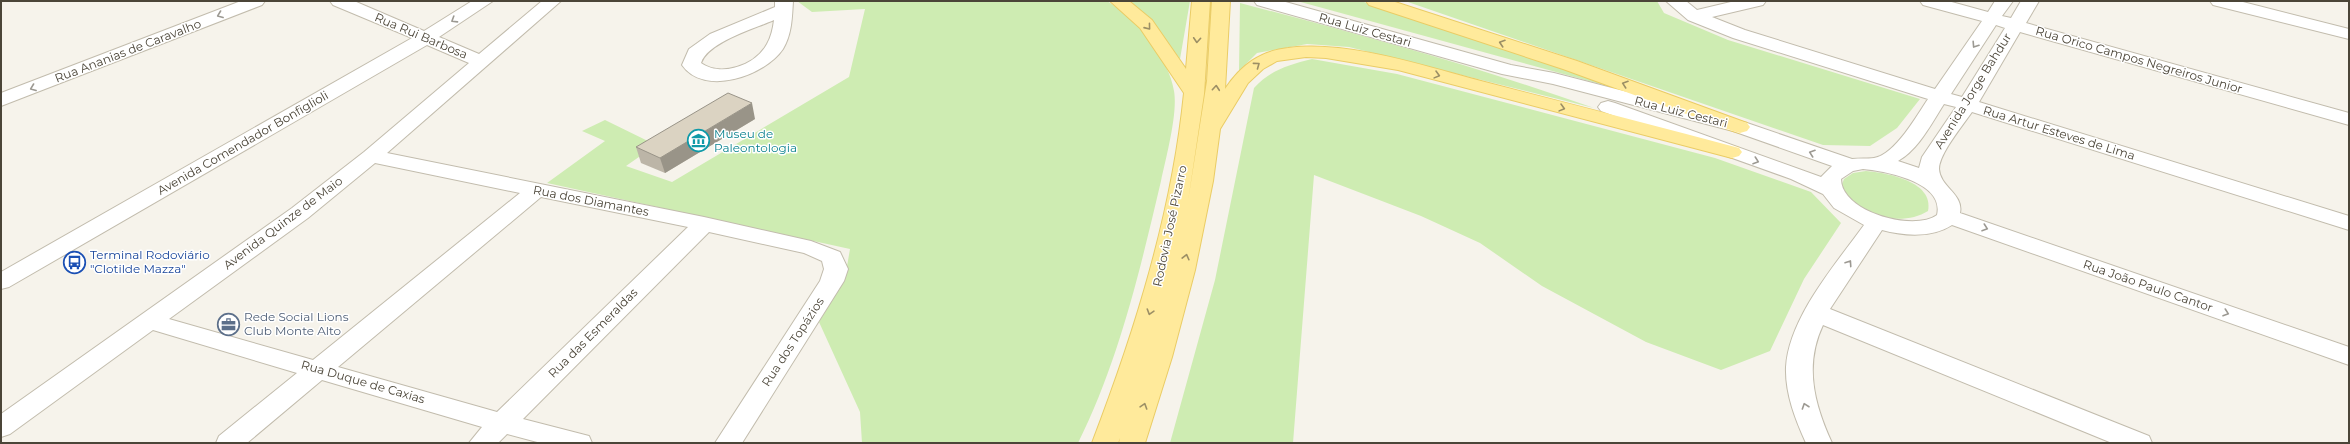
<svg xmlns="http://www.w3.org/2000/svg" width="2350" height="444" viewBox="0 0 2350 444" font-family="Montserrat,sans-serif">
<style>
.green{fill:#ceecb2}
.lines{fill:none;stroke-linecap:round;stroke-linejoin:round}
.minor-casing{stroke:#c2bcad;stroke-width:2}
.major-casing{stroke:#eacc65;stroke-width:2}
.minor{fill:#fff;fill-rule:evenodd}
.major{fill:#ffea9b;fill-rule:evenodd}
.wall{fill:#bcb5a7}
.shaded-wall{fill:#999488}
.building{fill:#dbd3c2;stroke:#999488}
.oneway{stroke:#9c9992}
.oneway2{stroke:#9c8f65}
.labels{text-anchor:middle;stroke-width:3;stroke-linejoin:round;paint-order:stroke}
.street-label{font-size:12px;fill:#4b4538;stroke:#fff}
.culture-label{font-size:12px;fill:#0d838f;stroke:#fff;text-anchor:start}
.transit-label{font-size:12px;fill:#164399;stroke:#fff;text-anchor:start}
.service-label{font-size:12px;fill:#4e5e75;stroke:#fff;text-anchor:start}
</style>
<rect width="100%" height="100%" fill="#f6f3eb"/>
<g class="green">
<path d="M797 1H1107C1136 18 1169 58 1174 91 1178 113 1166 158 1161 181 1140 270 1119 361 1078 443H862L860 412 819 322 845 278 850 249 547 183 605 141 582 131 605 120 656 145 626 166 672 182 849 77 865 9 812 12Z"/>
<path d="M1128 1H1190L1180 59 1147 15Z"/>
<path d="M1297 1H1361L1651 98Z"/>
<path d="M1405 1H1657L1664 13 1728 40 1920 99 1897 128 1870 146 1823 145Z"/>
<path d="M1240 3C1359 34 1478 67 1594 108L1349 47 1307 44 1257 53 1239 71Z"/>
<path d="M1312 59 1397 74 1715 158 1811 192 1841 223 1804 279 1770 351 1721 370 1646 342 1542 286 1480 243 1421 216 1314 175 1293 443H1170L1215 280 1254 88C1271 70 1288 65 1312 59Z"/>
<path d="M1866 171C1887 173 1934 181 1928 211 1901 228 1854 216 1841 187L1844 179 1853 173Z"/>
</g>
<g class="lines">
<defs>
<g id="minor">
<path d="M241 1H265L262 5 1 106V93Z"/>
<path d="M330 1H354L424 31 472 1H493L439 37 479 54 542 1H561L387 153 704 217 811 241 840 252 848 269 844 281 742 443H715L820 281 824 269 822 261 804 253 709 232 523 419 589 436 592 443H541L507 434 498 443H469L482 427 322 380 247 443H216L219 436 297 373 153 330 10 434 1 437V414L292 208 364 152 469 63 427 45 9 287 1 289V272L412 38 333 5ZM375 163 520 193 313 360 169 319 308 218ZM541 197 688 227 497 412 338 367Z"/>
<path d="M775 1H793C792 17 792 34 783 49 765 76 704 97 682 65L689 49 710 34 775 7ZM774 20C773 28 771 37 767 44 755 66 721 77 701 63 708 42 754 29 774 20Z"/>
<path d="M1254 1H1282L1511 65 1554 73 1747 123 1852 159C1860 158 1867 159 1874 158 1895 155 1917 115 1928 99L1733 38 1688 20 1666 1H1686L1697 10 1735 1H1766L1763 5 1712 17 1745 30 1935 89 1982 21 1923 5 1920 1H1948L1988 12 1995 1H2013L2002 16 2011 18 2021 1H2039L2026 23 2349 113V125L2020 32 1979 102 2349 216V230L1972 112C1963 125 1939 154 1939 169 1940 187 1964 194 1960 213L2349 347V365L1952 225C1932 238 1904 236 1882 230L1830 309 2149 436 2152 443H2112L1823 325C1804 365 1814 404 1832 443H1806C1795 419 1785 393 1786 367 1789 317 1836 264 1864 225L1834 208 1823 194 1791 179 1601 111 1598 107 1601 103 1608 101 1615 103 1821 177 1832 166 1733 131 1553 84 1502 74 1257 5ZM1996 25 2005 28 1962 97 1951 94ZM1944 104 1956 107 1922 157 1919 168 1898 161C1919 149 1931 124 1944 104ZM1863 169C1885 171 1945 182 1937 215 1914 232 1841 212 1841 179L1853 171Z"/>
<path d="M2210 1H2239L2349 29V39L2213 5Z"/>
</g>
<g id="major">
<path d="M1110 1H1129L1152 20 1186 69 1192 1H1210L1204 94 1188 201 1207 81 1212 1H1230L1225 89C1241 65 1260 51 1288 48 1347 40 1424 66 1481 81 1567 103 1653 125 1739 148L1742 152 1739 156 1732 158 1398 70 1326 58 1306 57 1277 61 1263 69 1248 83 1220 129 1213 181 1195 270 1172 357 1145 443H1119L1120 438 1118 443H1092C1135 331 1172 213 1184 93L1140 28Z"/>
<path d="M1366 1H1392L1577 61 1747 123 1750 127 1747 131 1740 133 1733 131 1563 69 1369 5Z"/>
</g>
</defs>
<use href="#minor" class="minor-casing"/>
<use href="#major" class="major-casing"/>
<use href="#minor" class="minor"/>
<use href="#major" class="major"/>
</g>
<path class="wall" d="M755 119 665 173 641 163 636 147Z"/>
<path class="shaded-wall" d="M752 103 755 119 665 173 660 158Z"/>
<path class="building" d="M728 93 752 103 660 158 636 147Z"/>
<defs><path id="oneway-chevron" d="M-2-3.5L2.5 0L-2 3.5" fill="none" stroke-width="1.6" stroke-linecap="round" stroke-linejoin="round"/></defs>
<g class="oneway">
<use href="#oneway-chevron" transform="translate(220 15) rotate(159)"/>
<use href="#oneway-chevron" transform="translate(454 20) rotate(148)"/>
<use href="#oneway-chevron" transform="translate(1975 45) rotate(123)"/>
<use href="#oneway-chevron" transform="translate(33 88) rotate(159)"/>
<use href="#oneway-chevron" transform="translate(1812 153) rotate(-161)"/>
<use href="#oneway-chevron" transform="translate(1756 161) rotate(19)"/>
<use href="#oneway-chevron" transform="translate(1985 228) rotate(19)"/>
<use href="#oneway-chevron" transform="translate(1849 263) rotate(-56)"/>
<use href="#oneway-chevron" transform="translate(2226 313) rotate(19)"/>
<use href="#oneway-chevron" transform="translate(1805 406) rotate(-109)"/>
</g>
<g class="oneway2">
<use href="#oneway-chevron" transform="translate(1148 27) rotate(51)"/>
<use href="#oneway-chevron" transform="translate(1197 40) rotate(94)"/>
<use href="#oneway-chevron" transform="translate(1502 43) rotate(-162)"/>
<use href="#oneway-chevron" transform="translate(1257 65) rotate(-36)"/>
<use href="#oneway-chevron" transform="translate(1437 75) rotate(15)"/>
<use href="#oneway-chevron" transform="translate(1625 84) rotate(-161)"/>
<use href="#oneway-chevron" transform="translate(1216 88) rotate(-85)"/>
<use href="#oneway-chevron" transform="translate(1562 108) rotate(15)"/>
<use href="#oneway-chevron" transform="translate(1186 257) rotate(-76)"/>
<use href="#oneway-chevron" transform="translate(1150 312) rotate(107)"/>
<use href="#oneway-chevron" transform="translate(1144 406) rotate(-72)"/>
</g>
<defs>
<symbol id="museum-ring" viewBox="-11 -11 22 22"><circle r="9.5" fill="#fff" stroke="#0f9aa8" stroke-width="1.5"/><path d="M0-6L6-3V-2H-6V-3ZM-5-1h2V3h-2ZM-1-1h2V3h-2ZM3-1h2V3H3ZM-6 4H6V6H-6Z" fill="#0f9aa8"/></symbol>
<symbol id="bus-ring" viewBox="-11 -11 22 22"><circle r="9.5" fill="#fff" stroke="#1a4fb4" stroke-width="1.5"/><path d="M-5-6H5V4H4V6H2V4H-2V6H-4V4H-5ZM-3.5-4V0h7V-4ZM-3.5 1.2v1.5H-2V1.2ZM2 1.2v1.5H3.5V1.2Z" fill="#1a4fb4"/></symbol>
<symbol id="office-ring" viewBox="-11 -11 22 22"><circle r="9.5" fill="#fff" stroke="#5c6f8a" stroke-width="1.5"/><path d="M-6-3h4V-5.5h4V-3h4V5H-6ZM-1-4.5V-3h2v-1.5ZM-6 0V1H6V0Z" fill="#5c6f8a"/></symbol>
</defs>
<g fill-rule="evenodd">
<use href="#museum-ring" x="686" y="128" width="25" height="25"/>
<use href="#bus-ring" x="62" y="250" width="25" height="25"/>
<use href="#office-ring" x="216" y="312" width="25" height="25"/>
</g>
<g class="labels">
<g class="street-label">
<text transform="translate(1365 30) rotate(16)" y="4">Rua Luiz Cestari</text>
<text transform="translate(421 36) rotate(23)" y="4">Rua Rui Barbosa</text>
<text transform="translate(128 51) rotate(-21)" y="4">Rua Ananias de Caravalho</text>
<text transform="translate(2139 60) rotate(16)" y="4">Rua Orico Campos Negreiros Junior</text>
<text transform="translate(1973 91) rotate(-58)" y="4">Avenida Jorge Bahdur</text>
<text transform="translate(1681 112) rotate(14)" y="4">Rua Luiz Cestari</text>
<text transform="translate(2059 133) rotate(17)" y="4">Rua Artur Esteves de Lima</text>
<text transform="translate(243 143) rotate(-30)" y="4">Avenida Comendador Bonfiglioli</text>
<text transform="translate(591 201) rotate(11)" y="4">Rua dos Diamantes</text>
<text transform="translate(283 223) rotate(-37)" y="4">Avenida Quinze de Maio</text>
<text transform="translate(1170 226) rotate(-78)" y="4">Rodovia José Pizarro</text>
<text transform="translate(2148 286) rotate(19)" y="4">Rua João Paulo Cantor</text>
<text transform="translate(593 333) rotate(-45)" y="4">Rua das Esmeraldas</text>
<text transform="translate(793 342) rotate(-57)" y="4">Rua dos Topázios</text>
<text transform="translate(363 382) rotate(16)" y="4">Rua Duque de Caxias</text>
</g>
<g class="culture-label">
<text x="714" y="138">Museu de<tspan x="714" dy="14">Paleontologia</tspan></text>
</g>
<g class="transit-label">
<text x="90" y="259">Terminal Rodoviário<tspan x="90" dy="14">"Clotilde Mazza"</tspan></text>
</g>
<g class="service-label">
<text x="244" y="321">Rede Social Lions<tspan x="244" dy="14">Club Monte Alto</tspan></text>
</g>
</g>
<rect width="2350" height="444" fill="none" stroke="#4b4538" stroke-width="4"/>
</svg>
